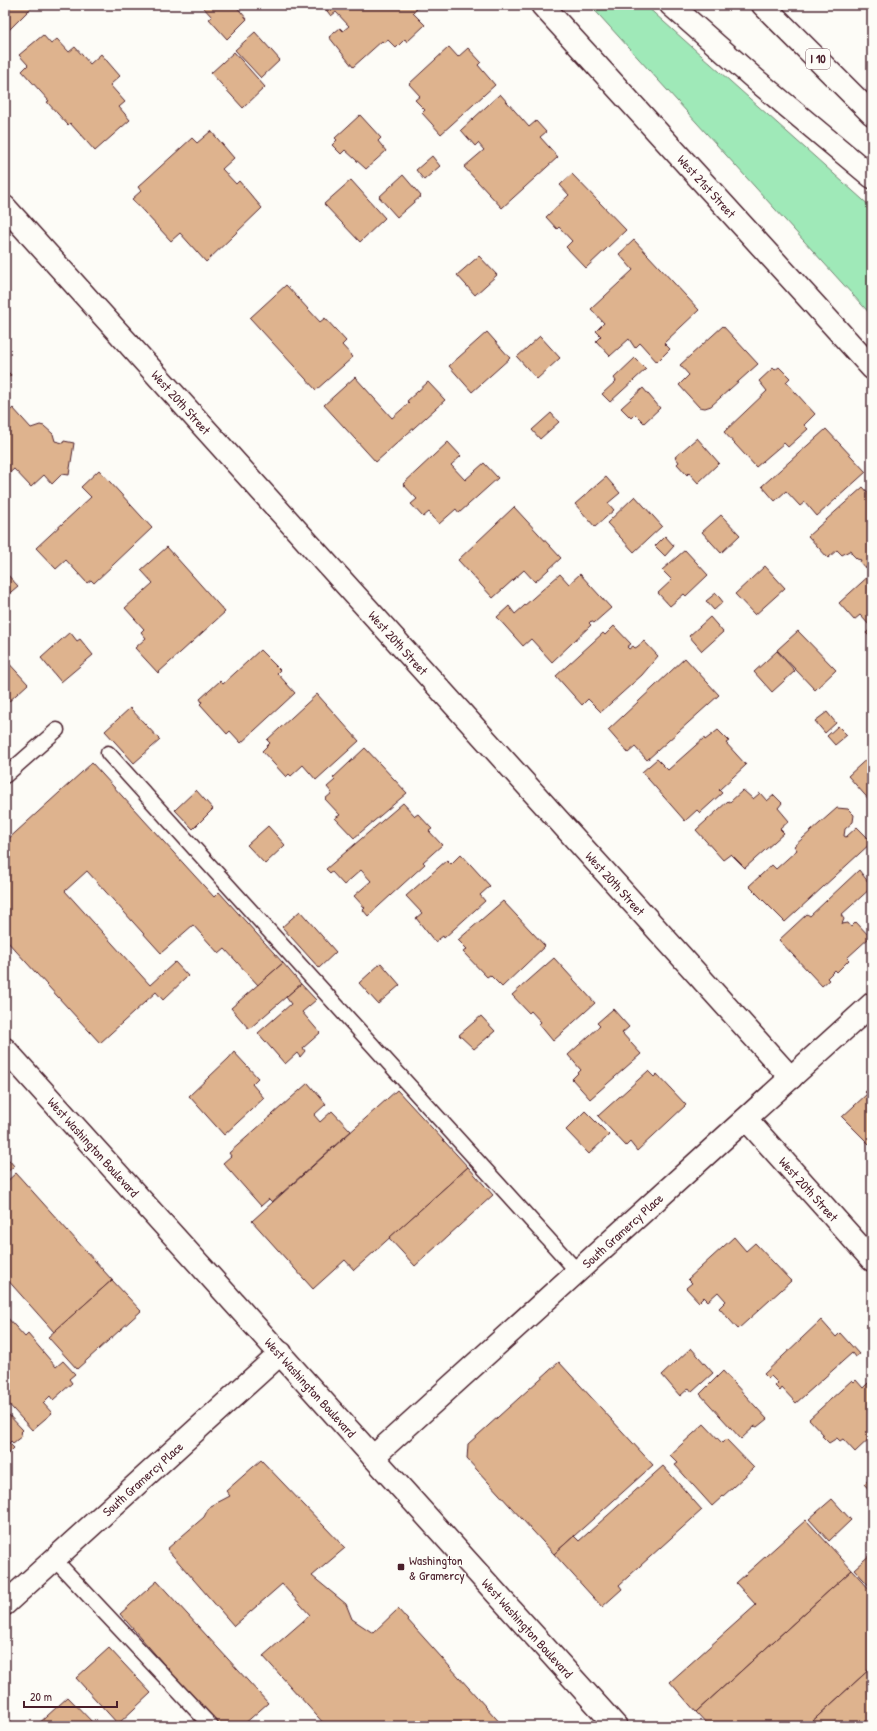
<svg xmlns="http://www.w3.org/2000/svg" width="877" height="1731" viewBox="0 0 877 1731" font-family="'Patrick Hand',sans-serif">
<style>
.green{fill:#9fe9b8;stroke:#748472}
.building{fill:#deb38e;stroke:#4a1f2b}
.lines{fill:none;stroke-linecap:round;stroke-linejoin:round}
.service-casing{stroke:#4a1f2b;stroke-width:17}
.minor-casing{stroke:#4a1f2b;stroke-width:25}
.tertiary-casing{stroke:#4a1f2b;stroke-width:25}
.secondary-casing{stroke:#4a1f2b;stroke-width:25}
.motorway-casing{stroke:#4a1f2b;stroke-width:25}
.service{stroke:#fdfcf7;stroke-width:14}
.minor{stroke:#fdfcf7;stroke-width:22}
.tertiary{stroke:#fdfcf7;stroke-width:22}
.secondary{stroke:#fdfcf7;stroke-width:22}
.motorway{stroke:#fdfcf7;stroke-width:22}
.poi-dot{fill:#4a1f2b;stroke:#fdfcf7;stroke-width:1.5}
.labels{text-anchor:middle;stroke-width:3;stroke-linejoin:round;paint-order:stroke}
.shield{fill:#fdfcf7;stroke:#806168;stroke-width:1}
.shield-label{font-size:12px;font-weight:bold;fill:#4a1f2b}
.street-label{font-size:13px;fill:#4a1f2b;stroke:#fdfcf7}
.poi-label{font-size:13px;fill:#4a1f2b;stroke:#fdfcf7;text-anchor:start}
</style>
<rect width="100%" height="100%" fill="#fdfcf7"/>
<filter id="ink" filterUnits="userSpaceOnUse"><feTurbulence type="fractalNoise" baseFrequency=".025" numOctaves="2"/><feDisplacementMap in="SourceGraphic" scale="8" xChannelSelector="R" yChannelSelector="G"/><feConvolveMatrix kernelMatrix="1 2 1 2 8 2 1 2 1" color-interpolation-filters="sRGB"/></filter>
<g filter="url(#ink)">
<path class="green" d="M590 5H645L872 208V316Z"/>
<g class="building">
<path d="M5 5H34L5 34Z"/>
<path d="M201 5H235L247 19 227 39 209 19 212 17Z"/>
<path d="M326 5H421L413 13 425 25 407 42 405 39 396 48 388 40 384 43 382 41 353 67 329 37 340 28 343 31 349 26 336 12 331 16 324 7Z"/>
<path d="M255 32 280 60 261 78 235 50Z"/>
<path d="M43 35 51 44 57 39 69 52 75 47 90 64 101 54 120 76 110 85 125 102 119 107 130 120 95 151 70 123 68 125 47 102 49 101 22 71 28 65 19 55Z"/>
<path d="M449 47 458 57 468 48 481 62 478 65 495 85 441 134 422 113 425 110 415 100 420 96 409 84Z"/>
<path d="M234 52 265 87 243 108 211 73Z"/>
<path d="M500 94 529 127 536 121 546 132 540 137 558 157 502 208 464 167 484 150 478 143 475 146 461 130Z"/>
<path d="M360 115 381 138 378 141 386 151 366 169 345 150 341 154 332 145 337 140 335 138Z"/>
<path d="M211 131 234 158 222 169 236 184 239 181 262 208 206 262 180 233 171 241 132 199 141 191 138 187 192 138 197 143Z"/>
<path d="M432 156 440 166 424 180 416 170Z"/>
<path d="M572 174 626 230 586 268 566 247 572 241 559 227 557 229 546 217 569 195 560 185Z"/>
<path d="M403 175 421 196 397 217 379 197Z"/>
<path d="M351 180 385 218 360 242 324 204Z"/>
<path d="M634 240 699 310 664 343 670 349 657 362 640 343 635 348 629 339 610 356 596 341 601 336 596 331 604 323 591 309 633 270 619 254Z"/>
<path d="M479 256 497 275 475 295 457 275Z"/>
<path d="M286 285 320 322 325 318 346 341 342 345 353 357 316 390 250 318Z"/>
<path d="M723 326 758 364 711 406 705 408 699 407 679 385 689 375 680 365Z"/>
<path d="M487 332 510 358 472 392 449 366Z"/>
<path d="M540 336 560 358 537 379 517 357Z"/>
<path d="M635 358 646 369 610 402 602 394 616 381 614 378Z"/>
<path d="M779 367 790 378 786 382 815 414 804 425 808 429 788 447 784 443 756 467 724 432 767 391 759 381 773 368 775 370Z"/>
<path d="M5 369 11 375 5 380Z"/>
<path d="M355 377 392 418 409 403 407 401 428 382 445 400 376 462 324 405Z"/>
<path d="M643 388 660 408 644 423 635 414 631 418 621 408Z"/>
<path d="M13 408 31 428 40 425 44 426 53 434 55 441 63 443 64 441 74 443 69 475 62 474 52 484 44 475 31 487 14 469 5 477V415Z"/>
<path d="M551 413 559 422 540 439 532 430Z"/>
<path d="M826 429 866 472 817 516 805 502 800 506 786 491 775 501 762 486Z"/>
<path d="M697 438 719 463 698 483 689 473 687 475 677 464 679 462 675 457Z"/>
<path d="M448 442 461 456 451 465 465 480 484 463 498 478 459 513 456 509 439 524 429 512 423 517 411 504 417 499 403 484Z"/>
<path d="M99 470 152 528 94 583 91 580 87 583 66 560 56 569 36 548 91 497 81 487Z"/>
<path d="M606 477 620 493 608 503 614 510 595 527 575 504Z"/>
<path d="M863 487 872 497V562L865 568 860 562 861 560 857 559 851 553V550L842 555 837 550 828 558 808 536Z"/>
<path d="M635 496 662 526 634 552 607 523Z"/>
<path d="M514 507 561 558 535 582 524 570 493 598 458 560Z"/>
<path d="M721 515 740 535 721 553 702 532Z"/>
<path d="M665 536 674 546 665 556 655 546Z"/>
<path d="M167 547 225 612 158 673 135 648 146 638 141 632 144 629 125 608 153 583 141 570Z"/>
<path d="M685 550 708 575 686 596 684 594 670 606 658 593 672 580 662 570Z"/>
<path d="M765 566 785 588 755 615 735 594Z"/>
<path d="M5 572 18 586 5 597Z"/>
<path d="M872 573V639L866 633 872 628 860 615 854 620 839 603Z"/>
<path d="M560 574 569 584 580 574 611 608 594 623 591 621 589 623 591 625 552 662 531 639 523 646 497 617 509 606 515 614Z"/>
<path d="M716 593 723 602 714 610 706 601Z"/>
<path d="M710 617 723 632 702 651 689 636Z"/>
<path d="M614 626 631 644 627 647 629 649 633 646 635 648 637 647 644 641 658 656 642 675 601 712 588 699 582 705 556 676 603 633 605 635Z"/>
<path d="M798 631 836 670 815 690 777 650Z"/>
<path d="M70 632 77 641 80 639 93 655 61 682 41 658Z"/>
<path d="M260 650 280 670 277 673 295 693 241 743 230 731 227 734 200 704 202 702 200 699 220 681 223 684Z"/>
<path d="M777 651 795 671 772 692 754 672Z"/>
<path d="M685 658 719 695 647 760 635 747 628 753 608 730Z"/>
<path d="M5 659 28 684 5 705Z"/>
<path d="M317 694 359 741 316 780 303 765 291 776 289 774 286 777 262 751 270 743 267 740Z"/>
<path d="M130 708 160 740 134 763 105 731Z"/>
<path d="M827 712 836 723 825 733 815 721Z"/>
<path d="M838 726 847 735 835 745 827 736Z"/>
<path d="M718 730 729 741 726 743 746 765 719 790 722 793 700 813 697 810 685 821 642 772 657 759 668 770 704 738 705 740Z"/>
<path d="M365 748 407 793 354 838 335 818 340 815 325 799 332 793 327 787 335 780 333 778Z"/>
<path d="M872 754V803L848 776Z"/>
<path d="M92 763 214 897 219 892 283 963 258 985 225 949 219 954 193 925 161 953 87 871 65 891 150 985 175 962 188 976 163 1000 156 992 100 1043 5 939V842Z"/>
<path d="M196 790 213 809 193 829 175 810Z"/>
<path d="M743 790 753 799 760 793 767 801 774 795 782 803 778 808 789 821 780 829 784 833 745 868 731 854 723 860 696 830 728 801 730 802Z"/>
<path d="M403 803 415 816 418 814 432 829 429 831 442 845 423 862 425 864 368 916 363 910 365 908 354 896 371 881 361 870 344 885 332 872 330 873 326 869Z"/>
<path d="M837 808 848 809 854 815 853 822 845 829 844 836 846 837 857 827 872 842 785 922 749 886 772 865 776 869 797 850 794 846Z"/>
<path d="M268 826 285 845 265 864 247 845Z"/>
<path d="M461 854 490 886 480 895 485 901 444 938 443 936 435 942 416 918 422 913 406 896 447 860 451 864Z"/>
<path d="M859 870 872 887 841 915 844 919 842 924 848 923 851 927 856 922 870 937 847 958 849 960 837 972 835 970 827 978 829 980 822 986 779 940 807 914 810 916Z"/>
<path d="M503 901 545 946 502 987 490 975 487 977 463 952 467 949 458 940Z"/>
<path d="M300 911 336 952 319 968 282 927Z"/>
<path d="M554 958 595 1003 553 1041 539 1024 541 1022 531 1011 529 1013 512 995Z"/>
<path d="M283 963 301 984 249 1029 231 1008Z"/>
<path d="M381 963 400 985 378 1004 359 983Z"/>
<path d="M301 984 316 1000 302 1012 320 1033 303 1048 305 1051 300 1057 297 1053 285 1064 258 1033 291 1004 286 997Z"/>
<path d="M613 1009 629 1027 622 1033 641 1054 590 1099 572 1079 581 1070 568 1055 600 1026 597 1023Z"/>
<path d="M481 1016 495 1031 474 1049 459 1035Z"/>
<path d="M234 1052 258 1078 252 1084 264 1098 224 1135 189 1096 229 1058Z"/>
<path d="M648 1071 654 1077 657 1074 686 1105 637 1151 630 1142 626 1146 598 1116Z"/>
<path d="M308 1083 326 1104 314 1115 320 1122 332 1111 351 1131 272 1202 269 1199 261 1206 223 1163 231 1156 229 1153Z"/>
<path d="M870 1088 872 1090V1141L869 1144 842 1117 867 1094 865 1092Z"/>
<path d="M397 1090 468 1167 354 1270 345 1260 313 1289 252 1221Z"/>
<path d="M585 1111 609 1135 589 1154 566 1130Z"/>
<path d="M5 1155 14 1166 5 1174Z"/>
<path d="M468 1167 493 1195 415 1266 389 1238Z"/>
<path d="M16 1173 112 1280 54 1332 5 1277V1183Z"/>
<path d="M734 1237 746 1251 755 1243 791 1281 738 1329 719 1308 726 1301 718 1292 708 1301 704 1297 699 1302 686 1288 692 1283 688 1279Z"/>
<path d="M112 1280 141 1311 77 1369 48 1337Z"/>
<path d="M5 1315 25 1337 28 1334 56 1367 63 1361 75 1374 69 1379 72 1383 53 1400 50 1396 43 1403 52 1413 32 1430 5 1400Z"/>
<path d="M821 1320 836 1337 840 1333 859 1354 855 1357 852 1353 796 1403 782 1388 780 1391 775 1386 778 1383 771 1376 768 1378 764 1374Z"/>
<path d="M691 1348 713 1373 692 1392 689 1388 680 1396 662 1375Z"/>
<path d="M559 1362 653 1465 554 1554 467 1459 468 1444Z"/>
<path d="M723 1371 767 1419 757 1427 755 1426 741 1439 700 1394Z"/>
<path d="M852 1380 854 1382 856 1380 863 1388 868 1383 872 1387V1436L855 1452 843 1439 840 1441 837 1438 829 1443 822 1436 824 1435 809 1419Z"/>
<path d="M5 1411 23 1430 20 1433 22 1436 13 1443 11 1441 9 1443 14 1448 5 1457Z"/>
<path d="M704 1424 722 1443 726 1439 754 1468 712 1506 675 1465 678 1463 670 1455Z"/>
<path d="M261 1460 345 1548 312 1576 346 1604 352 1619 373 1633 398 1609 503 1726H326L263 1656 310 1615 282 1584 234 1626 167 1549 204 1517 209 1507 230 1496 226 1491Z"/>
<path d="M663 1466 702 1510 619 1585 622 1589 602 1607 554 1554 574 1536 579 1541Z"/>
<path d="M872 1477V1493L864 1484Z"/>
<path d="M832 1499 851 1520 829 1541 809 1519Z"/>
<path d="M806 1520 852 1570 696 1712 670 1682 756 1605 736 1583Z"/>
<path d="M872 1553V1589L854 1569Z"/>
<path d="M852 1570 872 1592V1667L807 1726H709L696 1712Z"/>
<path d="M157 1581 268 1703 242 1726H218L120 1614Z"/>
<path d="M109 1648 151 1693 118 1724 76 1678Z"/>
<path d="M872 1667V1726H807Z"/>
<path d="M68 1697 96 1726H36Z"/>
</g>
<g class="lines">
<defs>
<g id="service">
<path d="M108 753 577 1271"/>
<path d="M5 776 57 730"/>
<path d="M54 1559 211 1726"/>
</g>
<g id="minor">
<path id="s1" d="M542 5 872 368"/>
<path id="s2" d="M5 207 791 1078"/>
<path id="s3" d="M746 1119 872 1260"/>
<path id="s4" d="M5 1604 281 1353"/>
</g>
<g id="tertiary">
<path id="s5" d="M373 1457 872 1004"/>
</g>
<g id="secondary">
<path id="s6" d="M5 1049 616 1726"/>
</g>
<g id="motorway">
<path d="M671 5 756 80 872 177"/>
<path d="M763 5 872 114"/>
</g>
</defs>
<use href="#service" class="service-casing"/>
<use href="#minor" class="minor-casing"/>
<use href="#tertiary" class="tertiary-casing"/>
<use href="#secondary" class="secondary-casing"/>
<use href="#motorway" class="motorway-casing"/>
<use href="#service" class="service"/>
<use href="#minor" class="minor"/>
<use href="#tertiary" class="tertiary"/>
<use href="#secondary" class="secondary"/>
<use href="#motorway" class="motorway"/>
</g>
</g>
<rect class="poi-dot" x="397" y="1563" width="8" height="8" rx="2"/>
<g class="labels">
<rect class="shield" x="806" y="49" width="24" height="20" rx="3"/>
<g class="shield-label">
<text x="818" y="63">I 10</text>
</g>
<g class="street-label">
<text dy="5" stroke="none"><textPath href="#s1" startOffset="245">West 21st Street</textPath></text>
<text dy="5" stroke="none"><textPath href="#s2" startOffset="263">West 20th Street</textPath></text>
<text dy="5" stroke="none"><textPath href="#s2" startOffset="587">West 20th Street</textPath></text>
<text dy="5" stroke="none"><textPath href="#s2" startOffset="911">West 20th Street</textPath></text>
<text dy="5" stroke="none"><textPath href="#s6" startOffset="132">West Washington Boulevard</textPath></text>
<text dy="5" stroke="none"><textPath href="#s3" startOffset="94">West 20th Street</textPath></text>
<text dy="5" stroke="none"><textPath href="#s5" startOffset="337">South Gramercy Place</textPath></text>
<text dy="5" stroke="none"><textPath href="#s6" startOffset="456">West Washington Boulevard</textPath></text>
<text dy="5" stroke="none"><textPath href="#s4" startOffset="186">South Gramercy Place</textPath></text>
<text dy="5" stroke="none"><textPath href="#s6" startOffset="780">West Washington Boulevard</textPath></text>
</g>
<g class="poi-label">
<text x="409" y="1565">Washington<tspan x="409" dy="15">&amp; Gramercy</tspan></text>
</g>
</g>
<rect width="877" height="1731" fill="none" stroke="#fdfcf7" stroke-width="20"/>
<rect x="10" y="10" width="857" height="1711" fill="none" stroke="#4a1f2b" stroke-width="1.5" filter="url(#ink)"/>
<path d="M24 1701v6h93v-6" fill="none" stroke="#4a1f2b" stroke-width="2"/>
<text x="30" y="1701" font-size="12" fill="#4a1f2b" stroke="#fdfcf7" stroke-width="3" paint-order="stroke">20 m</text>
</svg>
